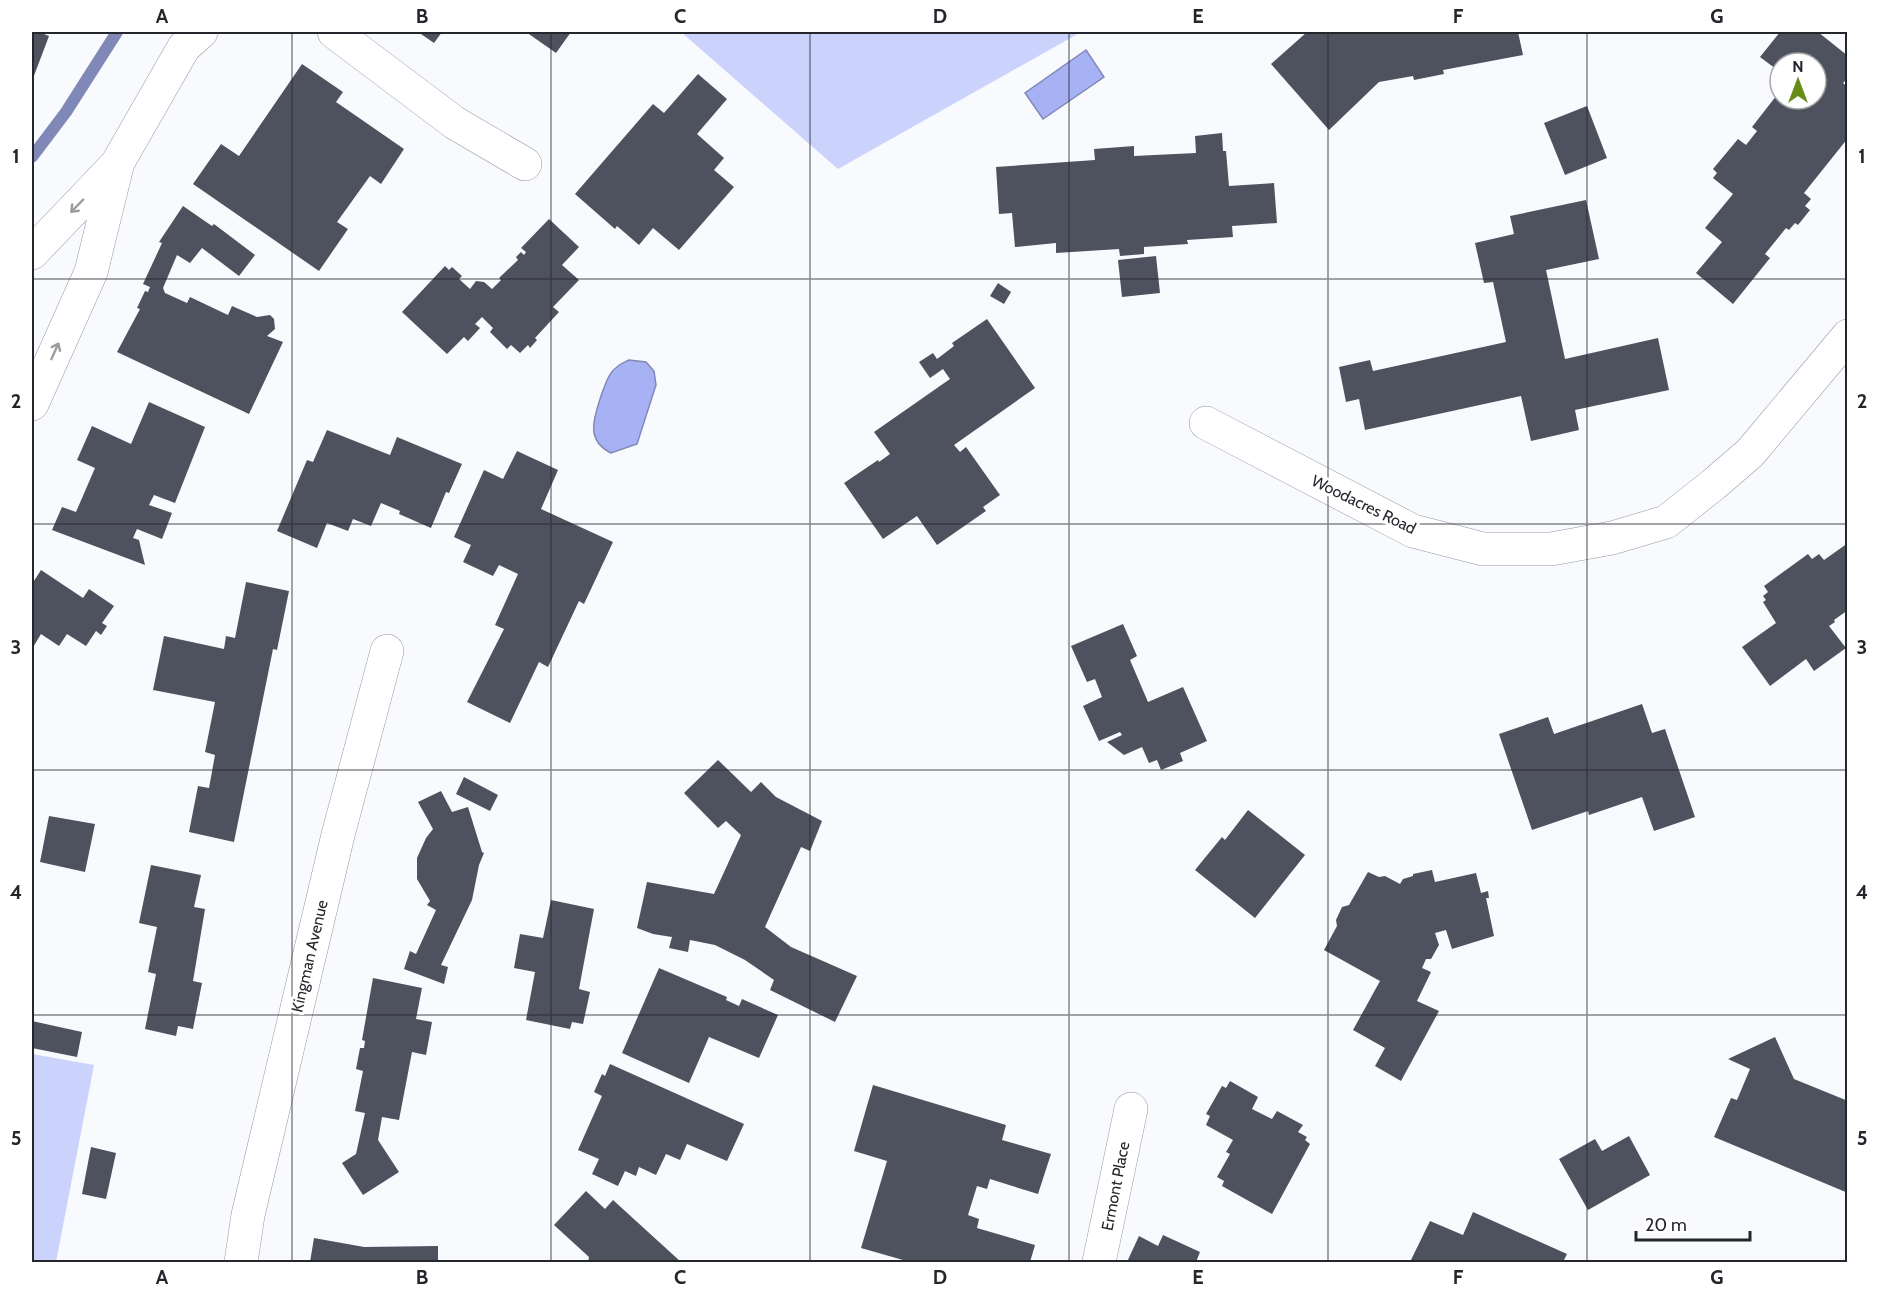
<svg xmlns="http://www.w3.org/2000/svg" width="1879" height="1294" viewBox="0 0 1879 1294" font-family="Cabin,sans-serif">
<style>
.green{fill:#cbd3fd}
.water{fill:#a7b2f4;stroke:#8088b8;stroke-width:1.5}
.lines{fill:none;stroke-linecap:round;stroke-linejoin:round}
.stream{stroke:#8088b8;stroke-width:12}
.building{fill:#4e515e}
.minor-casing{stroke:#9598a7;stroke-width:34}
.minor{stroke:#fff;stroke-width:33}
.oneway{stroke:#9d9da0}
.grid{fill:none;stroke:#25262c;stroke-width:1.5;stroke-opacity:0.55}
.labels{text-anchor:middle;stroke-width:6;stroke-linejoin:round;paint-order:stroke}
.street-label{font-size:16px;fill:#25262c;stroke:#fff}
.neatline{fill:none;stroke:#25262c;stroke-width:2}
.grid-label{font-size:20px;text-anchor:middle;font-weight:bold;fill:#25262c}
</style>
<rect width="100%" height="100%" fill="#f9fafd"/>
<g class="green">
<path d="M681 32H1081L838 169Z"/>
<path d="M32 1054 94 1065 56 1262H32Z"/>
</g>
<g class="water">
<path d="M1086 50 1104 77 1043 119 1025 93Z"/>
<path d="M629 360 646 362 654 371 656 385 637 444 611 453C585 440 594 418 601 396 605 386 608 373 617 367 620 364 625 362 629 360Z"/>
</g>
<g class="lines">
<path class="stream" d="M32 157 66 112 117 32"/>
</g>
<g class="building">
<path d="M32 32H39L49 36 32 81Z"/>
<path d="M418 32H442L434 43Z"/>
<path d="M526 32H571L556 53Z"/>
<path d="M1307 32H1518L1523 55 1443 70 1444 74 1414 80 1413 76 1379 82 1329 130 1271 64Z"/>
<path d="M1780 32H1818L1848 56V78L1843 83 1848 87V138L1804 193 1811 199 1805 206 1810 210 1798 225 1795 223 1789 230 1786 228 1765 254 1770 258 1733 304 1696 273 1722 242 1705 228 1733 194 1713 178 1717 173 1713 169 1738 139 1746 145 1757 131 1752 127 1780 91V99H1816V63H1780V72L1760 57Z"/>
<path d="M302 64 343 92 336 102 404 149 381 184 370 176 337 222 348 229 319 271 193 184 221 144 239 156Z"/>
<path d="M698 74 727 99 697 134 724 158 714 170 734 187 679 250 653 228 639 245 617 226 615 229 575 194 653 104 664 113Z"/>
<path d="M1587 106 1607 158 1565 175 1544 123Z"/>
<path d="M1222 133 1223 151H1226L1229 186 1274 183 1277 223 1232 226 1233 237 1187 240 1188 244 1144 247V254L1120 256 1119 249 1056 253V243L1015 247 1012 213 999 214 996 167 1095 160 1094 149 1134 146V156L1196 153 1195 136Z"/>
<path d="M1586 200 1599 259 1546 270 1565 359 1658 338 1669 390 1575 410 1579 430 1531 441 1521 396 1365 430 1359 399 1346 402 1339 367 1370 360 1373 371 1506 342 1493 282 1484 283 1475 243 1514 234 1510 216Z"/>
<path d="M183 206 212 226 214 224 255 255 239 276 202 248 190 263 177 255 163 288 165 293 187 303 190 297 228 315 232 306 257 317 270 315 274 319 275 329 267 336 283 342 249 414 117 352 140 309 137 308 145 291 148 292 150 287 143 284 162 243 159 242Z"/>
<path d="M549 219 579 247 562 265 579 280 553 307 559 312 535 338 537 340 530 348 528 345 520 353 511 345 507 349 490 332 493 328 482 317 475 324 480 328 468 341 464 337 447 354 402 312 445 266 449 270 452 267 462 276 459 279 470 289 476 281 484 282 492 289 501 280 499 278 518 260 516 257 521 252 524 255 526 252 521 248Z"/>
<path d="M1156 256 1160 293 1122 297 1118 260Z"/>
<path d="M998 283 1011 292 1004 304 990 296Z"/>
<path d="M987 319 1035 388 954 445 960 452 966 447 1000 495 983 507 986 511 937 545 917 516 883 539 844 483 878 460 879 462 890 454 874 432 950 379 943 369 930 378 919 362 933 353 937 359 954 346 952 343Z"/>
<path d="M149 402 205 427 175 503 154 495 149 505 172 513 162 539 137 529 133 538 139 540 145 565 52 530 62 507 76 512 95 468 77 460 92 426 131 444Z"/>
<path d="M327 430 390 455 397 437 462 464 449 493 446 492 431 528 399 514 400 511 381 503 371 526 353 519 348 531 327 523 317 548 277 531 307 460 313 462Z"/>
<path d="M517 451 558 470 541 509 613 542 584 604 579 601 548 667 539 662 510 723 467 702 504 629 495 625 518 574 499 565 493 576 463 562 471 545 454 537 484 470 503 479Z"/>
<path d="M1848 543V610L1834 620 1835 622 1829 626 1846 648 1814 671 1806 659 1770 686 1742 647 1776 623 1763 602 1766 600 1763 596 1768 592 1764 586 1808 554 1812 559 1819 554 1824 560Z"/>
<path d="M41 570 83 598 89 589 114 606 102 623 107 626 101 635 96 631 86 646 67 634 59 646 41 634 32 649V584Z"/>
<path d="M246 582 289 591 277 650 273 649 234 842 189 832 198 786 209 788 215 755 205 752 215 702 153 690 164 636 224 649 226 636 235 638Z"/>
<path d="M1123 624 1137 656 1130 660 1148 702 1183 687 1207 741 1180 753 1183 761 1161 770 1157 760 1149 763 1142 747 1124 755 1107 742 1122 735 1120 732 1099 741 1083 706 1102 697 1095 679 1087 682 1071 646Z"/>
<path d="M1642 704 1652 733 1665 729 1695 817 1654 831 1642 797 1589 815 1588 811 1532 830 1499 734 1548 717 1554 734Z"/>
<path d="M718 760 751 792 761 782 776 797 822 821 810 851 801 847 765 927 791 947 857 976 835 1022 770 990 774 980 745 960 715 945 690 940 688 952 669 948 672 937 653 934 637 928 647 882 714 894 741 835 726 821 718 828 684 793Z"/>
<path d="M464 777 498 795 490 811 456 794Z"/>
<path d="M441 791 452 812 468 807 482 852 484 853 479 865 472 900 441 965 448 967 444 984 404 969 410 951 416 954 436 910 427 905 430 901 417 879V858L426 838 433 829 418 802Z"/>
<path d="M1248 810 1305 855 1255 918 1195 870 1222 837 1225 840Z"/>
<path d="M49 816 95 824 85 872 40 862Z"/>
<path d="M151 865 201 875 194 907 205 909 193 981 202 983 193 1029 178 1026 176 1036 145 1029 156 974 148 972 157 927 139 923Z"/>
<path d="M1432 870 1435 882 1476 873 1481 893 1488 891 1489 898H1486L1494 936 1452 949 1446 930 1435 933 1439 945 1431 959H1426L1422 968 1431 972 1417 1001 1439 1011 1401 1081 1375 1066 1385 1048 1353 1030 1380 981 1324 950 1337 926 1336 920 1342 907 1349 905 1368 872 1379 877 1385 876 1400 884 1403 879 1413 876V874Z"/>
<path d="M551 900 594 909 579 989 590 992 583 1024 572 1022 570 1029 526 1020 535 972 514 968 520 934 543 938Z"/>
<path d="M659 968 727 997 726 1000 739 1006 742 999 778 1015 759 1058 709 1037 689 1083 622 1053Z"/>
<path d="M373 978 422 988 416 1019 432 1022 426 1055 412 1052 399 1120 382 1117 378 1140 399 1172 363 1195 342 1163 356 1154 365 1113 355 1111 363 1071 356 1069 360 1048H364L365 1041 362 1040Z"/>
<path d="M32 1021 82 1032 77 1057 32 1048Z"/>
<path d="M1775 1037 1794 1079 1848 1101V1193L1714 1137 1731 1098 1737 1100 1750 1069 1728 1059Z"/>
<path d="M610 1064 744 1124 727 1161 687 1144 680 1160 666 1154 656 1175 639 1167 636 1176 625 1171 618 1186 592 1174 599 1159 578 1150 602 1096 594 1092 602 1074 605 1076Z"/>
<path d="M1230 1081 1258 1097 1252 1109 1272 1119 1277 1111 1303 1125 1298 1132 1307 1137 1305 1140 1310 1144 1272 1214 1222 1186 1224 1181 1217 1177 1230 1154 1226 1152 1233 1140 1206 1125 1210 1116 1206 1114 1222 1086 1226 1088Z"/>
<path d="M873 1085 1006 1125 1002 1140 1051 1154 1038 1194 990 1179 987 1189 977 1186 968 1215 979 1219 977 1228 1035 1245 1030 1262H910L861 1248 887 1161 854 1151Z"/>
<path d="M1629 1136 1650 1175 1588 1210 1559 1159 1595 1139 1602 1151Z"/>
<path d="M91 1147 116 1153 106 1199 82 1194Z"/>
<path d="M586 1191 605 1209 613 1200 681 1262H588L589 1257 554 1225Z"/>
<path d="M1473 1212 1567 1254 1563 1262H1410L1430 1221 1463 1235Z"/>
<path d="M1163 1235 1200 1252 1196 1262H1127L1139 1236 1158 1246Z"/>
<path d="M314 1238 364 1247 438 1246V1262H310Z"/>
</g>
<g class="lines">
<defs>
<g id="minor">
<path d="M334 32 455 123 525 164"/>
<path d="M32 253 117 164 184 47 201 32"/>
<path d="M32 404 91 272 117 166"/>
<path d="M1206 423 1413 531 1483 549H1551L1612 538 1666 522 1714 484 1750 453 1848 336"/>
<path d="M241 1262 248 1215 338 835 387 651"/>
<path d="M1099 1262 1131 1109"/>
</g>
</defs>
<use href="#minor" class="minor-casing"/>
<use href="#minor" class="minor"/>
</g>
<defs><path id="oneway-shaft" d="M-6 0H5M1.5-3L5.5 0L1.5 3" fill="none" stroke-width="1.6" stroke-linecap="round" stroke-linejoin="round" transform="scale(1.5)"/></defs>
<g class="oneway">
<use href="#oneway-shaft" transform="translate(77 206) rotate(134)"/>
<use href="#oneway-shaft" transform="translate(55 351) rotate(-66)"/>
</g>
<path class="grid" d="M292 32V1262M551 32V1262M810 32V1262M1069 32V1262M1328 32V1262M1587 32V1262M32 279H1848M32 524H1848M32 770H1848M32 1015H1848"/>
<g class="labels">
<g class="street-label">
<text transform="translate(1364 504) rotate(26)" y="6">Woodacres Road</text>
<text transform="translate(309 956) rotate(-77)" y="6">Kingman Avenue</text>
<text transform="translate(1115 1186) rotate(-79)" y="6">Ermont Place</text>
</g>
</g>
<rect width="1879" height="1294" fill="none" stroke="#ffffff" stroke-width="66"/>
<g transform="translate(1798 81)"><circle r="28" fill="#ffffff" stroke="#a8a8ab" stroke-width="1.5"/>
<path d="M0-4.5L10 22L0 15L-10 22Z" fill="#678d18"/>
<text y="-9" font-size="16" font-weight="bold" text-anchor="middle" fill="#25262c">N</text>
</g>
<path d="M1636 1231v9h114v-9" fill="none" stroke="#25262c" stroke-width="3"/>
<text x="1645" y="1231" font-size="18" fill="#25262c" stroke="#ffffff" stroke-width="4.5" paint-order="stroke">20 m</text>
<rect x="33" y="33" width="1813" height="1228" class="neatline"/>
<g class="grid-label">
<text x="162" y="23">A</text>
<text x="422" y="23">B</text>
<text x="680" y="23">C</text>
<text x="940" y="23">D</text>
<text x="1198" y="23">E</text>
<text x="1458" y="23">F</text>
<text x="1717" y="23">G</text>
<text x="16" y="163">1</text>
<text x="1862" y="163">1</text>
<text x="16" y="408">2</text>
<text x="1862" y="408">2</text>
<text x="16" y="654">3</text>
<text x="1862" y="654">3</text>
<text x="16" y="899">4</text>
<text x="1862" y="899">4</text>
<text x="16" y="1145">5</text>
<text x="1862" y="1145">5</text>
<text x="162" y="1284">A</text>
<text x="422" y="1284">B</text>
<text x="680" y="1284">C</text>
<text x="940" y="1284">D</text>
<text x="1198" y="1284">E</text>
<text x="1458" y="1284">F</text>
<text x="1717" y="1284">G</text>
</g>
</svg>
